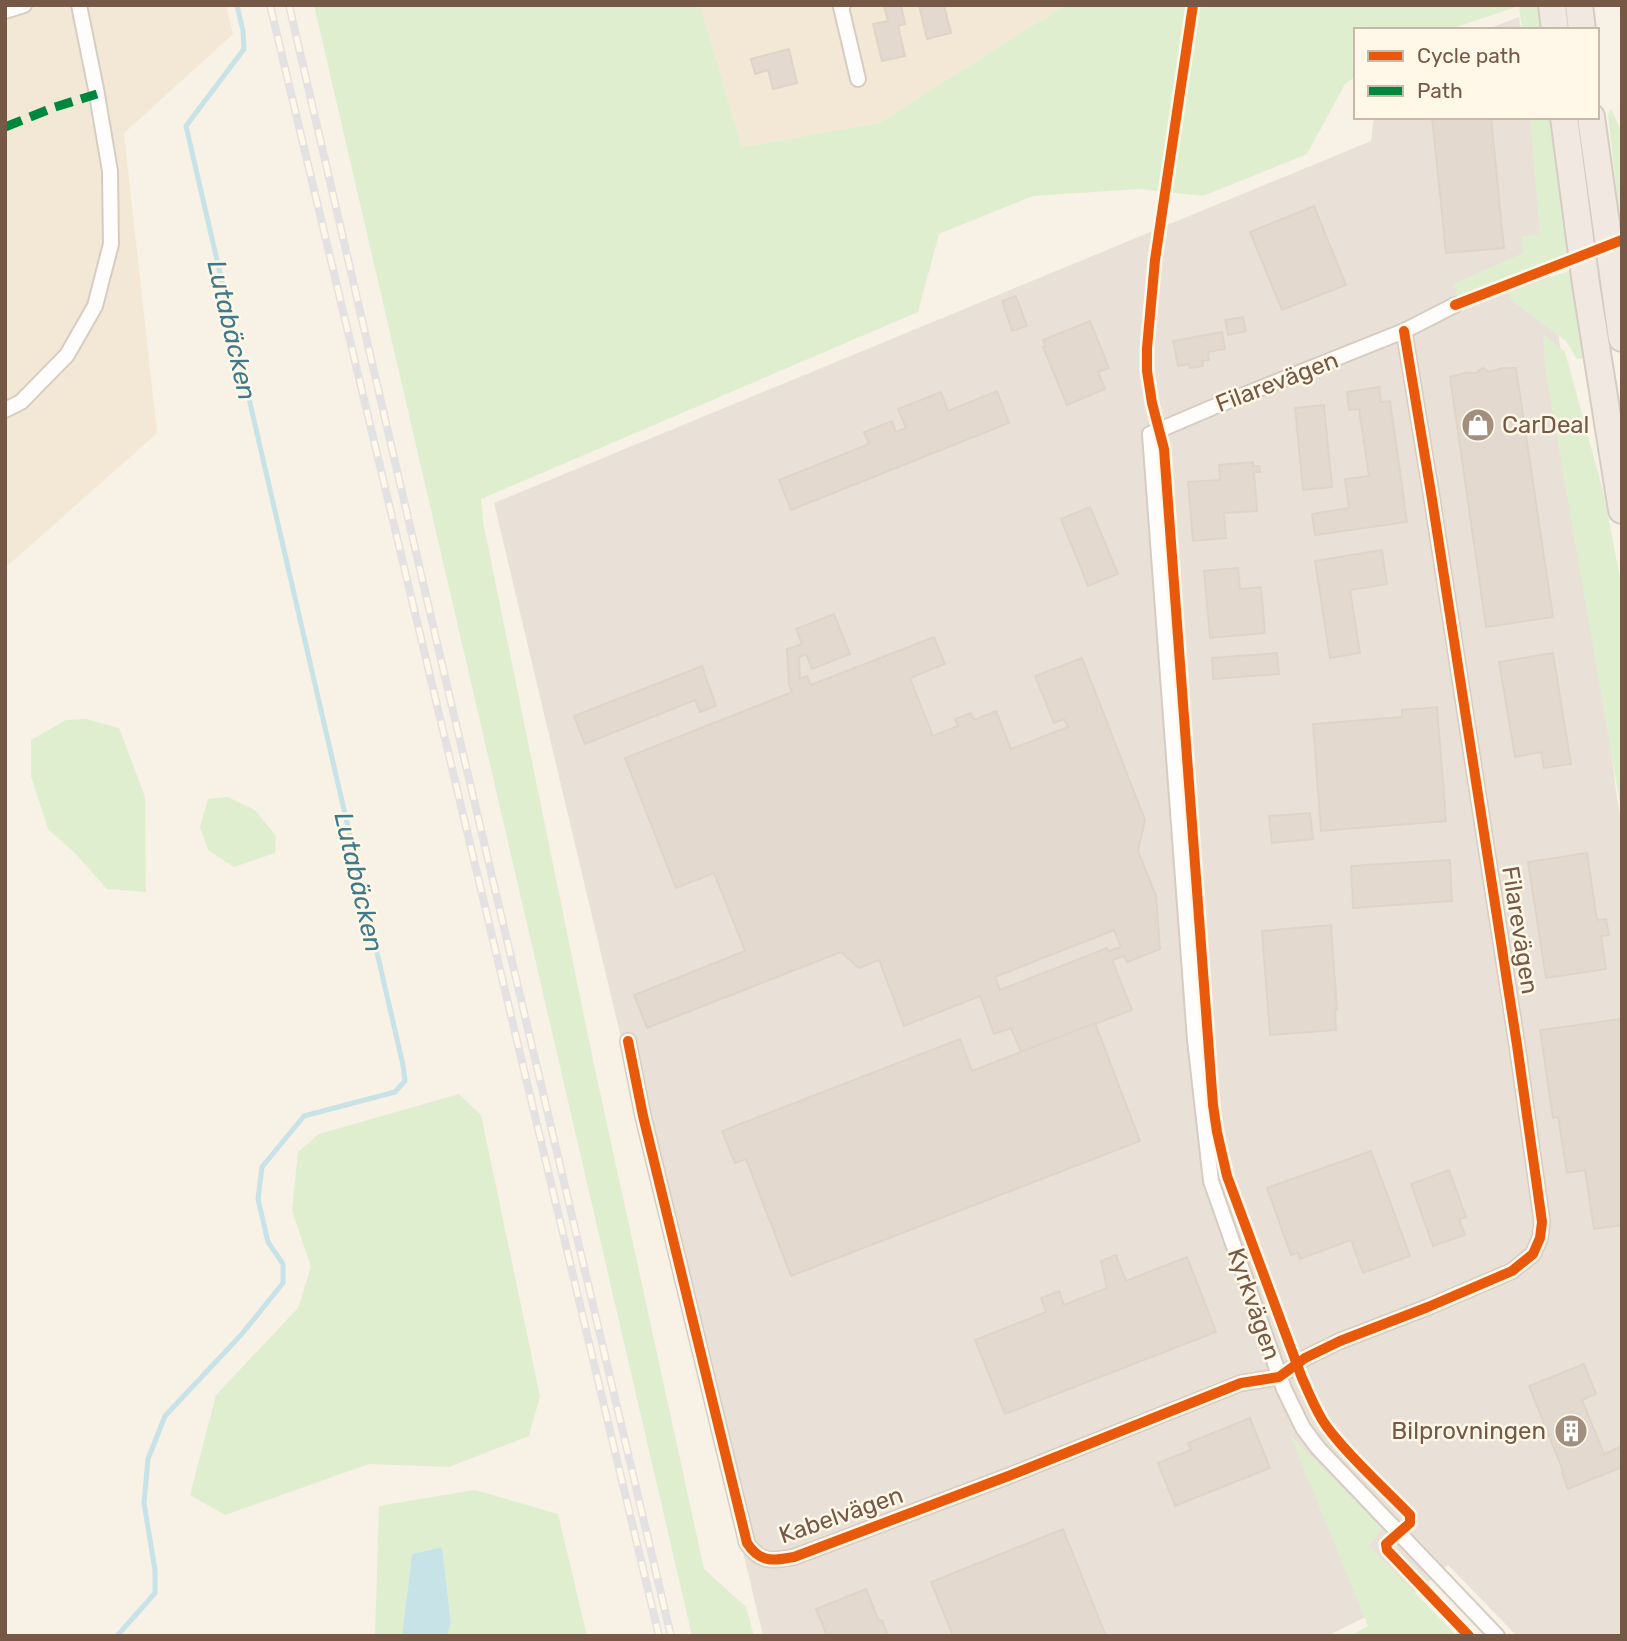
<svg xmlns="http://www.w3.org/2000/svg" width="1627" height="1641" viewBox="0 0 1627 1641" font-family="Rubik,sans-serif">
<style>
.residential{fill:#f3e8d6}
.industrial{fill:#e9e1d7}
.green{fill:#e0eed0}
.water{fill:#c8e3e7}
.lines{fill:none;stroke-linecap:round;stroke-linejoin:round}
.stream{stroke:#c8e3e7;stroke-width:5}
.building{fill:#e3d9ce;stroke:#e0d4c8;stroke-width:2;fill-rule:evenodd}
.street-casing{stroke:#d6ccc2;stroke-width:18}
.highway-casing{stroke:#d5ccc3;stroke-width:30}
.street{stroke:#fefdfb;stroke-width:14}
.highway{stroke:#f1e8e2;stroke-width:26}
.rail-casing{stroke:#e4e1e3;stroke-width:8}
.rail{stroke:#fff7e7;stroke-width:5;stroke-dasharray:16;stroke-linecap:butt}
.quiet{stroke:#00873e;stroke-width:9;stroke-dasharray:18 9;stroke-linecap:butt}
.cycleway-casing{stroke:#fff7e7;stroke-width:15}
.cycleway{stroke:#e8590c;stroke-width:10}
.labels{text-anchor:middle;stroke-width:5;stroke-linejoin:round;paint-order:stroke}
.street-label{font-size:24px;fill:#755946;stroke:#fff7e7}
.poi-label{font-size:24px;fill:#755946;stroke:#fff7e7;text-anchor:start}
.water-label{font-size:26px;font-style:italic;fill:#3f7a8a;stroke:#fff7e7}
</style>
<rect width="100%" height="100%" fill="#f7f1e6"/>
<g class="residential">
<path d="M5 5H226L233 34 124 133 157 433 5 568Z"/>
<path d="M700 5H1065L879 123 742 147Z"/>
</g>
<g class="industrial">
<path d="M1519 17 1521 30H1485Z"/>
<path d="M1374 117H1531L1617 798 1622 825V1636H1517L1448 1565 1416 1592 1327 1636H763L494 503 1371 141Z"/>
</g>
<g class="green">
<path d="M314 5H700L742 147 879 123 1065 5H1542L1545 30H1522L1519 6 1447 30H1356V76L1345 84 1307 154 1203 196 1139 189 1033 196 939 234 918 312 481 499 483 522 593 1060 704 1569 746 1607 754 1636H692Z"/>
<path d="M1611 109 1622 132 1621 232 1608 114Z"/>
<path d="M1530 117H1554L1570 258 1460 300 1453 284 1523 253 1522 236 1540 235Z"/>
<path d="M1571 270 1583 358 1577 359 1566 341 1513 302 1508 293Z"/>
<path d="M1543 334 1565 352 1603 491 1622 588V816L1545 367Z"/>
<path d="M86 719 119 728 145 797 146 892 107 889 75 853 48 829 31 776V740L66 720Z"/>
<path d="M228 797 255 810 276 836 275 853 234 867 208 850 200 827 208 799Z"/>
<path d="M459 1094 481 1115 540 1396 529 1436 449 1467 369 1464 225 1515 190 1495 216 1395 298 1308 311 1267 292 1211 298 1152 319 1134Z"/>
<path d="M1290 1435 1382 1528 1369 1546 1457 1636H1350L1368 1626Z"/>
<path d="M475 1490 558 1514 587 1636H447L451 1623 442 1547 412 1554 402 1636H375L379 1506Z"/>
</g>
<path class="water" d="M442 1547 451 1623 447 1636H402L412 1554Z"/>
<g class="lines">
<path class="stream" d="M117 1636 155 1593V1570L144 1503 148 1459 165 1416 241 1335 283 1283V1264L268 1242 258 1199 262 1167 304 1116 395 1092 405 1081 403 1065 186 126 244 49 243 31 237 5"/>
</g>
<g class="building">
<path d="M889 5H901L905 24 898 26 905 56 882 61 873 24 888 21 884 6Z"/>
<path d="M919 5H944L951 33 927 39Z"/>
<path d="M789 49 797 83 773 89 768 70 755 74 751 59Z"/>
<path d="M1432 117H1491L1504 248 1446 253Z"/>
<path d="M1314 206 1346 285 1282 310 1250 232Z"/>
<path d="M1016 296 1027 326 1012 331 1002 301Z"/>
<path d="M1243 317 1246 331 1228 335 1225 320Z"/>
<path d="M1090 321 1109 368 1098 372 1105 389 1067 405 1043 347 1046 346 1043 340Z"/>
<path d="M1222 332 1225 349 1208 352 1209 360 1202 361 1203 366 1190 368 1189 364 1178 366 1173 341Z"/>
<path d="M1483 368 1489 372 1503 368H1516L1553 617 1486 627 1450 377 1464 373H1477L1479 370Z"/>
<path d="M1379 387 1381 402 1390 401 1407 522 1315 535 1312 514 1349 508 1345 479 1369 476 1359 409 1349 410 1347 392Z"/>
<path d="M997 391 1009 423 791 510 779 480 869 444 864 432 892 421 896 432 906 428 898 409 941 392 948 411Z"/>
<path d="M1324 405 1332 487 1303 490 1295 408Z"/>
<path d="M1253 462V466H1259L1260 472H1254L1257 511 1224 513 1226 538 1193 541 1188 482 1220 480 1219 465Z"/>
<path d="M1090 507 1118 574 1088 586 1061 519Z"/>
<path d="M1382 550 1387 584 1350 590 1360 653 1330 658 1315 561Z"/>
<path d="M1238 568 1240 589 1261 587 1265 633 1210 638 1204 571Z"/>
<path d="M834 614 850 654 812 669 806 654 799 657 800 679 807 676 811 685 934 637 945 664 910 678 933 736 958 726 955 719 971 713 974 720 996 711 1011 749 1068 727 1064 719 1054 723 1035 676 1082 658 1145 820 1138 851 1156 896 1160 949 1127 962 1124 956 1112 960 1132 1010 1021 1052 1011 1028 994 1034 980 996 904 1026 879 960 859 968 841 952 647 1028 634 995 745 951 714 873 676 888 625 758 792 692 789 684 787 649 802 644 796 629ZM1114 930 1121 947 1109 951 1107 948 1000 990 995 977Z"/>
<path d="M1277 653 1279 674 1213 679 1212 658Z"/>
<path d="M1553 653 1571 764 1544 768 1541 752 1515 757 1499 662Z"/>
<path d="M702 666 716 706 700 712 695 700 585 744 574 716Z"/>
<path d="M1437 707 1446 821 1321 831 1313 724 1402 717V710Z"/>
<path d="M1310 813 1313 839 1272 843 1269 816Z"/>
<path d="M1587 853 1597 920 1606 919 1609 935 1601 936 1606 969 1546 978 1528 862Z"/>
<path d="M1450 860 1452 901 1353 908 1351 866Z"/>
<path d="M1331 925 1337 1010H1335L1336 1030 1270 1035 1262 931Z"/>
<path d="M1620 1019 1622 1028V1225L1594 1229 1585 1170 1567 1173 1558 1117 1553 1118 1540 1030Z"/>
<path d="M1095 1023 1140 1141 791 1276 746 1159 735 1163 722 1131 960 1039 972 1071Z"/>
<path d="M1371 1151 1410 1256 1363 1273 1351 1240 1300 1259 1298 1253 1291 1255 1267 1188Z"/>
<path d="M1449 1170 1466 1217 1459 1219 1465 1235 1433 1246 1411 1184Z"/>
<path d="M1116 1255 1126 1281 1187 1257 1216 1332 1005 1414 975 1340 1046 1312 1041 1298 1059 1291 1064 1305 1107 1288 1101 1261Z"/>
<path d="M1584 1364 1596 1394 1582 1400 1604 1454 1622 1446V1467L1568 1489 1562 1472 1563 1471 1529 1386Z"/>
<path d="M1250 1418 1270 1468 1175 1506 1158 1463 1191 1450 1188 1443Z"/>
<path d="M1063 1529 1106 1636H953L931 1582Z"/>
<path d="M866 1589 879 1621 882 1620 888 1636H827L816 1609Z"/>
</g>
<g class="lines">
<defs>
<g id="street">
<path d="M843 5 841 7 858 79"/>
<path d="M5 11 24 5"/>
<path d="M1455 305 1404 331 1211 408 1150 434 1195 1040 1211 1181 1284 1389 1303 1428 1318 1448 1497 1636"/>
<path d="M5 410 21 402 67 355 95 306 111 244 110 171 96 89 79 5"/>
<path d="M628 1041 643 1116 747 1543C760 1563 773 1561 794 1557L1011 1475 1241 1383 1279 1377 1305 1358 1340 1341 1428 1307 1512 1271 1533 1254 1540 1238 1542 1222 1537 1186 1517 1045 1432 499 1404 331"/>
</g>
<g id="highway">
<path d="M1552 5 1555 30"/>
<path d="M1579 5 1582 30"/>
<path d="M1564 117 1586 284 1622 510"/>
<path d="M1591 117 1622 338"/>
</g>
</defs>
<use href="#street" class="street-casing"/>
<use href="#highway" class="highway-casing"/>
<use href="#street" class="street"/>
<use href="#highway" class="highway"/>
<defs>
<g id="rail">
<path d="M270 5 659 1636"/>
<path d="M289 5 441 660 671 1636"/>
</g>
</defs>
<use href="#rail" class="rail-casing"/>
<use href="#rail" class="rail"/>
<path class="quiet" d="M5 127 55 107 97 94"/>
<defs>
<g id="cycleway">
<path d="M1193 5 1155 260 1147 348V371L1152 403 1164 449 1213 1105 1217 1132 1227 1176 1302 1378C1310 1395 1316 1412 1327 1427 1350 1458 1383 1487 1410 1515V1523L1386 1544 1387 1550 1469 1636"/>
<path d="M1455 305 1622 240"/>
<path d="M628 1041 643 1116 747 1543C760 1563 773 1561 794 1557L1011 1475 1241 1383 1279 1377 1305 1358 1340 1341 1428 1307 1512 1271 1533 1254 1540 1238 1542 1222 1537 1186 1517 1045 1432 499 1404 331"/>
</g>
</defs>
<use href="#cycleway" class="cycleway-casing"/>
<use href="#cycleway" class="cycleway"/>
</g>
<defs>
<symbol id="shop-disc" viewBox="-11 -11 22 22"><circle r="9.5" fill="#a28e7e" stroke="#fff7e7"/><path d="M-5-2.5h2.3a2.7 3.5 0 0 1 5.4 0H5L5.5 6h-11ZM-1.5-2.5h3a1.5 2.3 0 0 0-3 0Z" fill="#fff"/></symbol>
<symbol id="building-disc" viewBox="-11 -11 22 22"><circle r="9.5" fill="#a28e7e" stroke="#fff7e7"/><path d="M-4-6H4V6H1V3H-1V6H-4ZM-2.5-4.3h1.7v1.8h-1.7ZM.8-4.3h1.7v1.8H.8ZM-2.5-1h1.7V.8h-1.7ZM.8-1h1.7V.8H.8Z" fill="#fff"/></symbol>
</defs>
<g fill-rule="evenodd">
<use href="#shop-disc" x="1459" y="406" width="38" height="38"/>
<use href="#building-disc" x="1552" y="1412" width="38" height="38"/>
</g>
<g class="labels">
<g class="street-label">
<text transform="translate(1277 382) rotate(-21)" y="8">Filarevägen</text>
<text transform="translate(1520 930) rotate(81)" y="8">Filarevägen</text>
<text transform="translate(1254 1304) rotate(71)" y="8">Kyrkvägen</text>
<text transform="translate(841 1515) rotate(-19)" y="8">Kabelvägen</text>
</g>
<g class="poi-label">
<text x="1502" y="433">CarDeal</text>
<text x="1546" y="1439" text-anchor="end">Bilprovningen</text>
</g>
<g class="water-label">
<text transform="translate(232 330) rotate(77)" y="9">Lutabäcken</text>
<text transform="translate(359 882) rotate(77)" y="9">Lutabäcken</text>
</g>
</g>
<rect width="1627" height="1641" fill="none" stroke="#755946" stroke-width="14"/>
<rect x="1354" y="28" width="245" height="91" fill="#fff7e7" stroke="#c8b8a7" stroke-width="2"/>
<rect x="1368" y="51" width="35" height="10" fill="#e8590c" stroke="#c8b8a7" stroke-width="2"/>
<text x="1417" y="63" font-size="21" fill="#755946">Cycle path</text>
<rect x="1368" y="86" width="35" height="10" fill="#00873e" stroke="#c8b8a7" stroke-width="2"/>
<text x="1417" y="98" font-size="21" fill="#755946">Path</text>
</svg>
